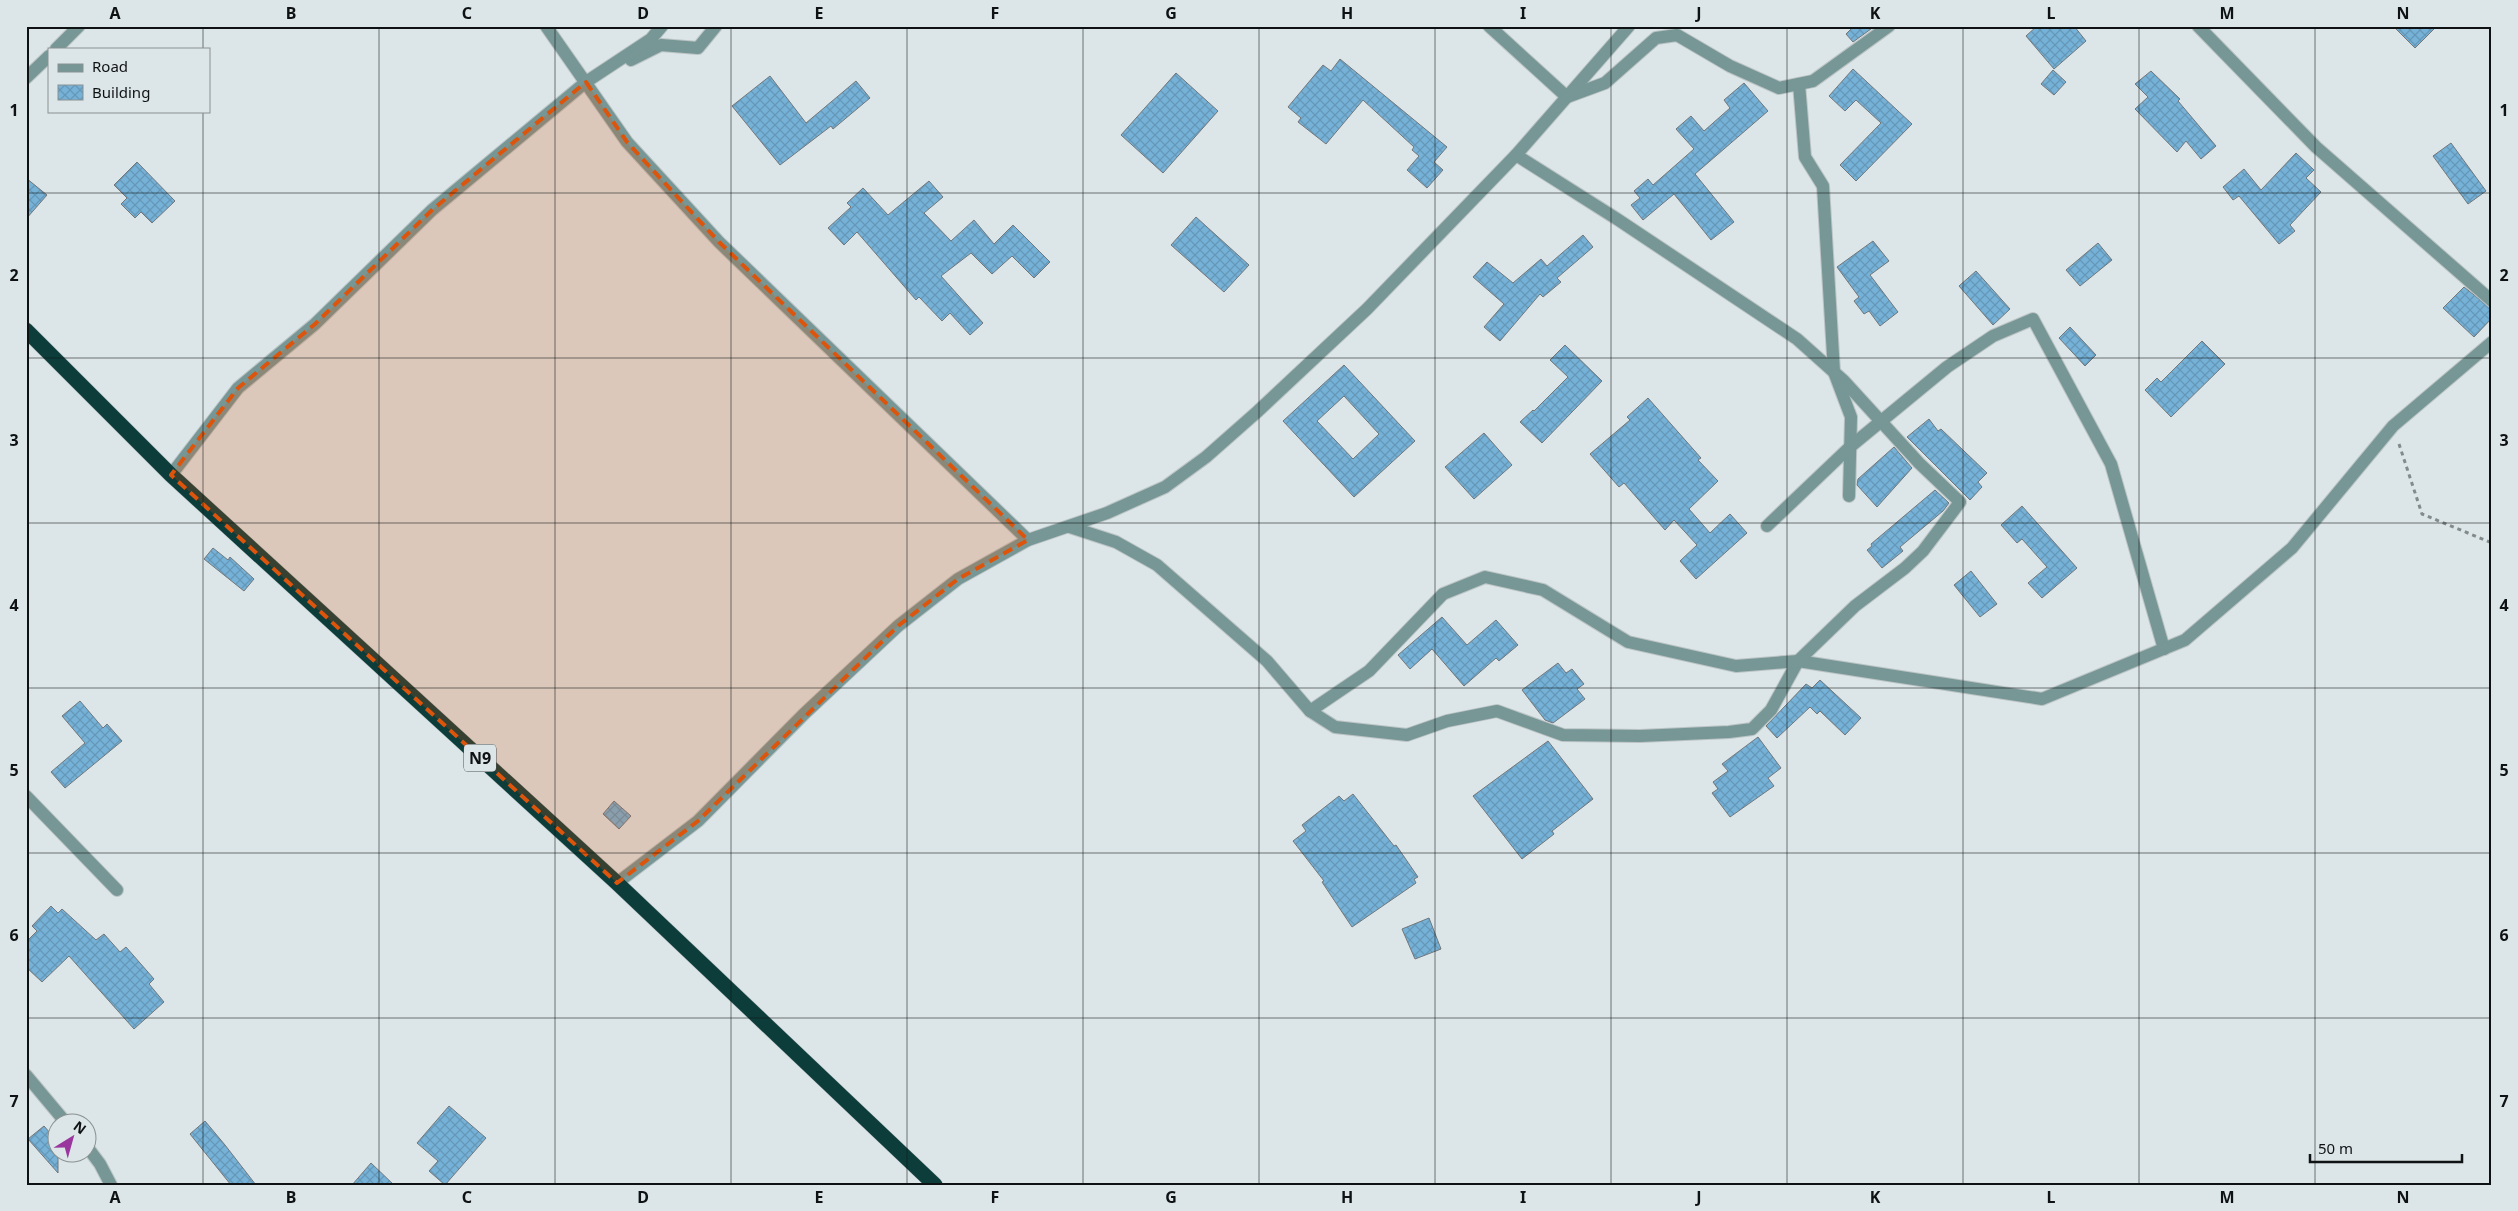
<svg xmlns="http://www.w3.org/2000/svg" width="2518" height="1211" viewBox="0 0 2518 1211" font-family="'Noto Sans',sans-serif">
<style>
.building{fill:url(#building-cross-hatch);stroke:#71777b;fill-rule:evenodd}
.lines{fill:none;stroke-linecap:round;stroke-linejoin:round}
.street-casing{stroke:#bbc3c5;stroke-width:14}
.highway-casing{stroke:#bbc3c5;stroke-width:16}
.path{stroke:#838a8b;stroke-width:3;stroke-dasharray:4 4;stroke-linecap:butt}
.street{stroke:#769795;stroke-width:12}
.highway{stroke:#0d3d3b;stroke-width:15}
.marked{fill:#dd550c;fill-opacity:0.2;stroke:#dd550c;stroke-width:4;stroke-dasharray:10 6;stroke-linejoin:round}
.grid{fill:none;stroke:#0f1213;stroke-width:1;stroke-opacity:0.55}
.labels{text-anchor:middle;stroke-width:5;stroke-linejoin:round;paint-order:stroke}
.shield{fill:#dce5e7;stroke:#4c5153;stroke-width:1}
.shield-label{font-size:16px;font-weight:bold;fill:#0f1213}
.neatline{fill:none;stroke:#0f1213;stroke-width:2}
.grid-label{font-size:16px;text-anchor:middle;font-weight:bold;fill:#0f1213}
</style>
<defs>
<pattern id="building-cross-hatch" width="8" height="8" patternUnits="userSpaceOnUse" patternTransform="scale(1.25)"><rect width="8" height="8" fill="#76b2d7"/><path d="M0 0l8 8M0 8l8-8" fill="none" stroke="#6598b8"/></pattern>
</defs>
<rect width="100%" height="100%" fill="#dce5e7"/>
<g class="building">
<path d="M1854 26H1875L1853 42 1846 34Z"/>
<path d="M2037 26H2074L2086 41 2054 69 2026 36Z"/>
<path d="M2393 26H2437L2415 48Z"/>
<path d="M1340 59 1447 147 1434 162 1443 170 1427 188 1407 170 1419 156 1412 150 1414 147 1363 100 1326 144 1298 122 1301 118 1288 107 1323 65 1331 71Z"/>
<path d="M1853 69 1912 124 1856 181 1840 165 1881 123 1856 100 1845 111 1829 96Z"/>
<path d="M2053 70 2066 82 2054 95 2041 84Z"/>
<path d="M2151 71 2180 99 2178 101 2216 146 2201 159 2186 141 2177 152 2135 109 2148 97 2135 84Z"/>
<path d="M1176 73 1218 111 1163 173 1121 135Z"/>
<path d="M770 76 806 123 856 81 870 98 833 129 831 126 780 165 732 106Z"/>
<path d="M1744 83 1768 111 1695 174 1734 222 1711 240 1674 194 1643 220 1631 205 1640 198 1634 191 1648 179 1653 185 1694 149 1676 129 1691 116 1704 131 1730 108 1724 100Z"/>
<path d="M2451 143 2486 191 2468 204 2433 156Z"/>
<path d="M2296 153 2314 170 2306 178 2321 192 2290 225 2295 231 2279 244 2239 196 2233 200 2223 187 2244 169 2261 190Z"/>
<path d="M137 162 175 201 152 223 141 212 135 218 121 204 127 198 114 185Z"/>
<path d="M26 178 47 195 26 219Z"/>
<path d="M929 181 943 197 924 213 951 241 974 220 994 244 1013 225 1050 262 1034 278 1012 256 992 274 971 253 941 276 983 323 970 335 950 313 942 321 919 297 916 300 857 232 844 245 828 228 851 207 847 203 863 188 888 215Z"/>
<path d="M1196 217 1249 265 1224 292 1171 245Z"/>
<path d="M1583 235 1593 247 1557 278 1561 282 1543 297 1540 294 1500 341 1484 327 1504 304 1473 277 1487 262 1513 283 1541 259 1547 266Z"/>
<path d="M1873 241 1889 261 1870 275 1898 312 1880 326 1869 311 1864 314 1854 301 1859 297 1837 267Z"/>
<path d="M2098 243 2112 260 2080 286 2066 270Z"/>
<path d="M1976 271 2010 309 1993 325 1959 286Z"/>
<path d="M2464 287 2492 309V318L2474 337 2443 308Z"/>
<path d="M2070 327 2096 355 2085 366 2059 338Z"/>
<path d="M2202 341 2225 364 2171 417 2145 390 2157 378 2161 382Z"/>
<path d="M1565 345 1602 381 1542 443 1520 422 1533 410 1534 411 1568 377 1550 360Z"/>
<path d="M1344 365 1415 441 1354 497 1283 421ZM1344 396 1379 434 1353 459 1317 421Z"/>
<path d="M1648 398 1701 458 1698 460 1718 481 1689 509 1710 533 1730 514 1747 533 1696 579 1680 561 1697 545 1674 520 1665 530 1624 483 1619 487 1590 454 1630 420 1627 417Z"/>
<path d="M1929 419 1938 431 1941 429 1987 473 1978 482 1982 487 1970 500 1907 437Z"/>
<path d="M1484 433 1512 465 1474 499 1445 467Z"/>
<path d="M1894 447 1912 468 1877 507 1857 485 1858 479Z"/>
<path d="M1935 490 1949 503 1943 511 1900 547 1903 551 1882 568 1867 550 1872 546 1871 544Z"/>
<path d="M2022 506 2077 568 2042 598 2028 583 2047 567 2022 539 2017 543 2001 525Z"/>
<path d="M213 548 228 560 230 557 254 579 244 591 204 559Z"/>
<path d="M1971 571 1997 604 1980 617 1954 585Z"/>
<path d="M1442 617 1467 645 1496 620 1518 645 1499 661 1496 658 1464 686 1432 649 1410 669 1398 655Z"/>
<path d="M1558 663 1566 673 1572 669 1584 684 1577 689 1585 699 1553 723 1545 720 1522 690Z"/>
<path d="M1820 680 1861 718 1845 735 1820 711 1817 714 1810 707 1777 738 1766 726 1806 684 1812 688Z"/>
<path d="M80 701 103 728 107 724 122 741 65 788 51 772 85 743 62 716Z"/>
<path d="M1758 737 1781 768 1768 778 1774 786 1730 817 1712 793 1718 789 1713 782 1728 771 1722 764Z"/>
<path d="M1548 741 1593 799 1552 831 1554 834 1522 859 1473 796Z"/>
<path d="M1353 794 1394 846 1396 845 1418 877 1414 879 1416 883 1352 927 1322 882 1324 881 1293 841 1306 831 1302 825 1339 796 1344 801Z"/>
<path d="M614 801 631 816 619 829 603 814Z"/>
<path d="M51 906 58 913 62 909 96 940 104 934 120 952 126 947 154 979 149 984 164 1002 134 1029 69 956 42 982 26 967V942L37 931 32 926Z"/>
<path d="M1429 918 1441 949 1415 959 1402 929Z"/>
<path d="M449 1106 486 1138 445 1185 429 1171 438 1161 417 1143Z"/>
<path d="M205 1121 225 1145 256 1185H231L190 1134Z"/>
<path d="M44 1126 58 1142V1173L28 1139Z"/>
<path d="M371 1163 394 1185H352Z"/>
</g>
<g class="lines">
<defs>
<g id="street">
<path d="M546 26 627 142 719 242 1028 540"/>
<path d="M1489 26 1567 97 1605 83 1656 38 1677 35 1730 66 1779 88 1813 81 1889 26"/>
<path d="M2198 26 2316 147 2492 301"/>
<path d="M56 49 79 26"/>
<path d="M631 60 661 45 698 48 716 26"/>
<path d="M26 78 49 56"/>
<path d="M1799 84 1805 157 1823 186 1834 372 1851 417 1849 496"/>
<path d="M171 475 238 388 315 324 432 210 586 82 651 39 662 26"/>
<path d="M1767 526 1851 446 1947 367 1993 336 2033 319 2111 464 2164 649"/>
<path d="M1070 527 1116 542 1157 565 1267 661 1310 711 1335 727 1407 735 1447 721 1497 711 1563 735 1640 736 1729 732 1752 729 1771 710 1798 661 1855 606 1905 568 1923 551 1960 502 1919 463 1844 381 1797 339 1617 219 1516 155"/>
<path d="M1310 711 1369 671 1443 594 1485 577 1543 590 1628 642 1736 666 1798 661 2042 699 2185 640 2292 548 2393 426 2492 342"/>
<path d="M26 796 117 890"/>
<path d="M617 883 698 821 804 714 898 626 958 579 1028 540 1107 513 1165 487 1206 457 1257 412 1367 309 1516 155 1629 26"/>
<path d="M26 1075 67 1124"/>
<path d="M88 1148 100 1164 111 1185"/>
</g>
<path id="highway" d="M26 330 171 475 617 883 935 1185"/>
</defs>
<use href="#street" class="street-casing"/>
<use href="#highway" class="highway-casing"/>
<path class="path" d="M2399 444 2422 514 2492 543"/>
<use href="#street" class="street"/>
<use href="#highway" class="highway"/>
</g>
<path class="marked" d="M586 82 627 142 719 242 1028 540 958 579 898 626 698 821 617 883 171 475 238 388 315 324 432 210Z"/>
<path class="grid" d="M203 26V49M379 26V1185M555 26V1185M731 26V1185M907 26V1185M1083 26V1185M1259 26V1185M1435 26V1185M1611 26V1185M1787 26V1185M1963 26V1185M2139 26V1185M2315 26V1185M203 111V1185M26 193H2492M26 358H2492M26 523H2492M26 688H2492M26 853H2492M26 1018H2492"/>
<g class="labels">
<rect class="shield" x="464" y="744.5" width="32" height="27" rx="4"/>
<g class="shield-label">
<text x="480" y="764">N9</text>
</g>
</g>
<rect width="2518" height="1211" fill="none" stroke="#dce5e7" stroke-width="55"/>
<rect x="48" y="48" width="162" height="65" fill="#dce5e7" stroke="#8a9192"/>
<rect x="58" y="64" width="25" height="8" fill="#769795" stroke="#8a9192"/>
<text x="92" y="72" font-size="15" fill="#0f1213">Road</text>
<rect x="58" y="85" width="25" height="15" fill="url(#building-cross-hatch)" stroke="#8a9192"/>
<text x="92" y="98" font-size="15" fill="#0f1213">Building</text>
<g transform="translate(72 1138) rotate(37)"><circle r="24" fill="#dce5e7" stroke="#8a9192"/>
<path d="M0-4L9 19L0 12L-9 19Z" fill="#9a379e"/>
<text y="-8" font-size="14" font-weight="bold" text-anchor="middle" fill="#0f1213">N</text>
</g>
<path d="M2310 1154v8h152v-8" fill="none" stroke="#0f1213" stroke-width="2.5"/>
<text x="2318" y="1154" font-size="15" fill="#0f1213" stroke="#dce5e7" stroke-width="4" paint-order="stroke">50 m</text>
<rect x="28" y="28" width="2462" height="1156" class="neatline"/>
<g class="grid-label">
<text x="115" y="19">A</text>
<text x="291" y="19">B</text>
<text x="467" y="19">C</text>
<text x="643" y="19">D</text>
<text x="819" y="19">E</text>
<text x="995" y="19">F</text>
<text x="1171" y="19">G</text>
<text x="1347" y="19">H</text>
<text x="1523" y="19">I</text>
<text x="1699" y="19">J</text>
<text x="1875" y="19">K</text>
<text x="2051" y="19">L</text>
<text x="2227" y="19">M</text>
<text x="2403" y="19">N</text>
<text x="14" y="116">1</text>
<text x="2504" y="116">1</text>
<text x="14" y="281">2</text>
<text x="2504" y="281">2</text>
<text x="14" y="446">3</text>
<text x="2504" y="446">3</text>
<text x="14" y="611">4</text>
<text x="2504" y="611">4</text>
<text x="14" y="776">5</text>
<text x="2504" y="776">5</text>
<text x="14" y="941">6</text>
<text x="2504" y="941">6</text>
<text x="14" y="1107">7</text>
<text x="2504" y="1107">7</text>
<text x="115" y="1203">A</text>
<text x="291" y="1203">B</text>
<text x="467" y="1203">C</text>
<text x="643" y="1203">D</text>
<text x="819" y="1203">E</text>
<text x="995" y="1203">F</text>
<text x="1171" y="1203">G</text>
<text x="1347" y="1203">H</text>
<text x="1523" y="1203">I</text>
<text x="1699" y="1203">J</text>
<text x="1875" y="1203">K</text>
<text x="2051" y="1203">L</text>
<text x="2227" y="1203">M</text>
<text x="2403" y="1203">N</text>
</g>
</svg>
